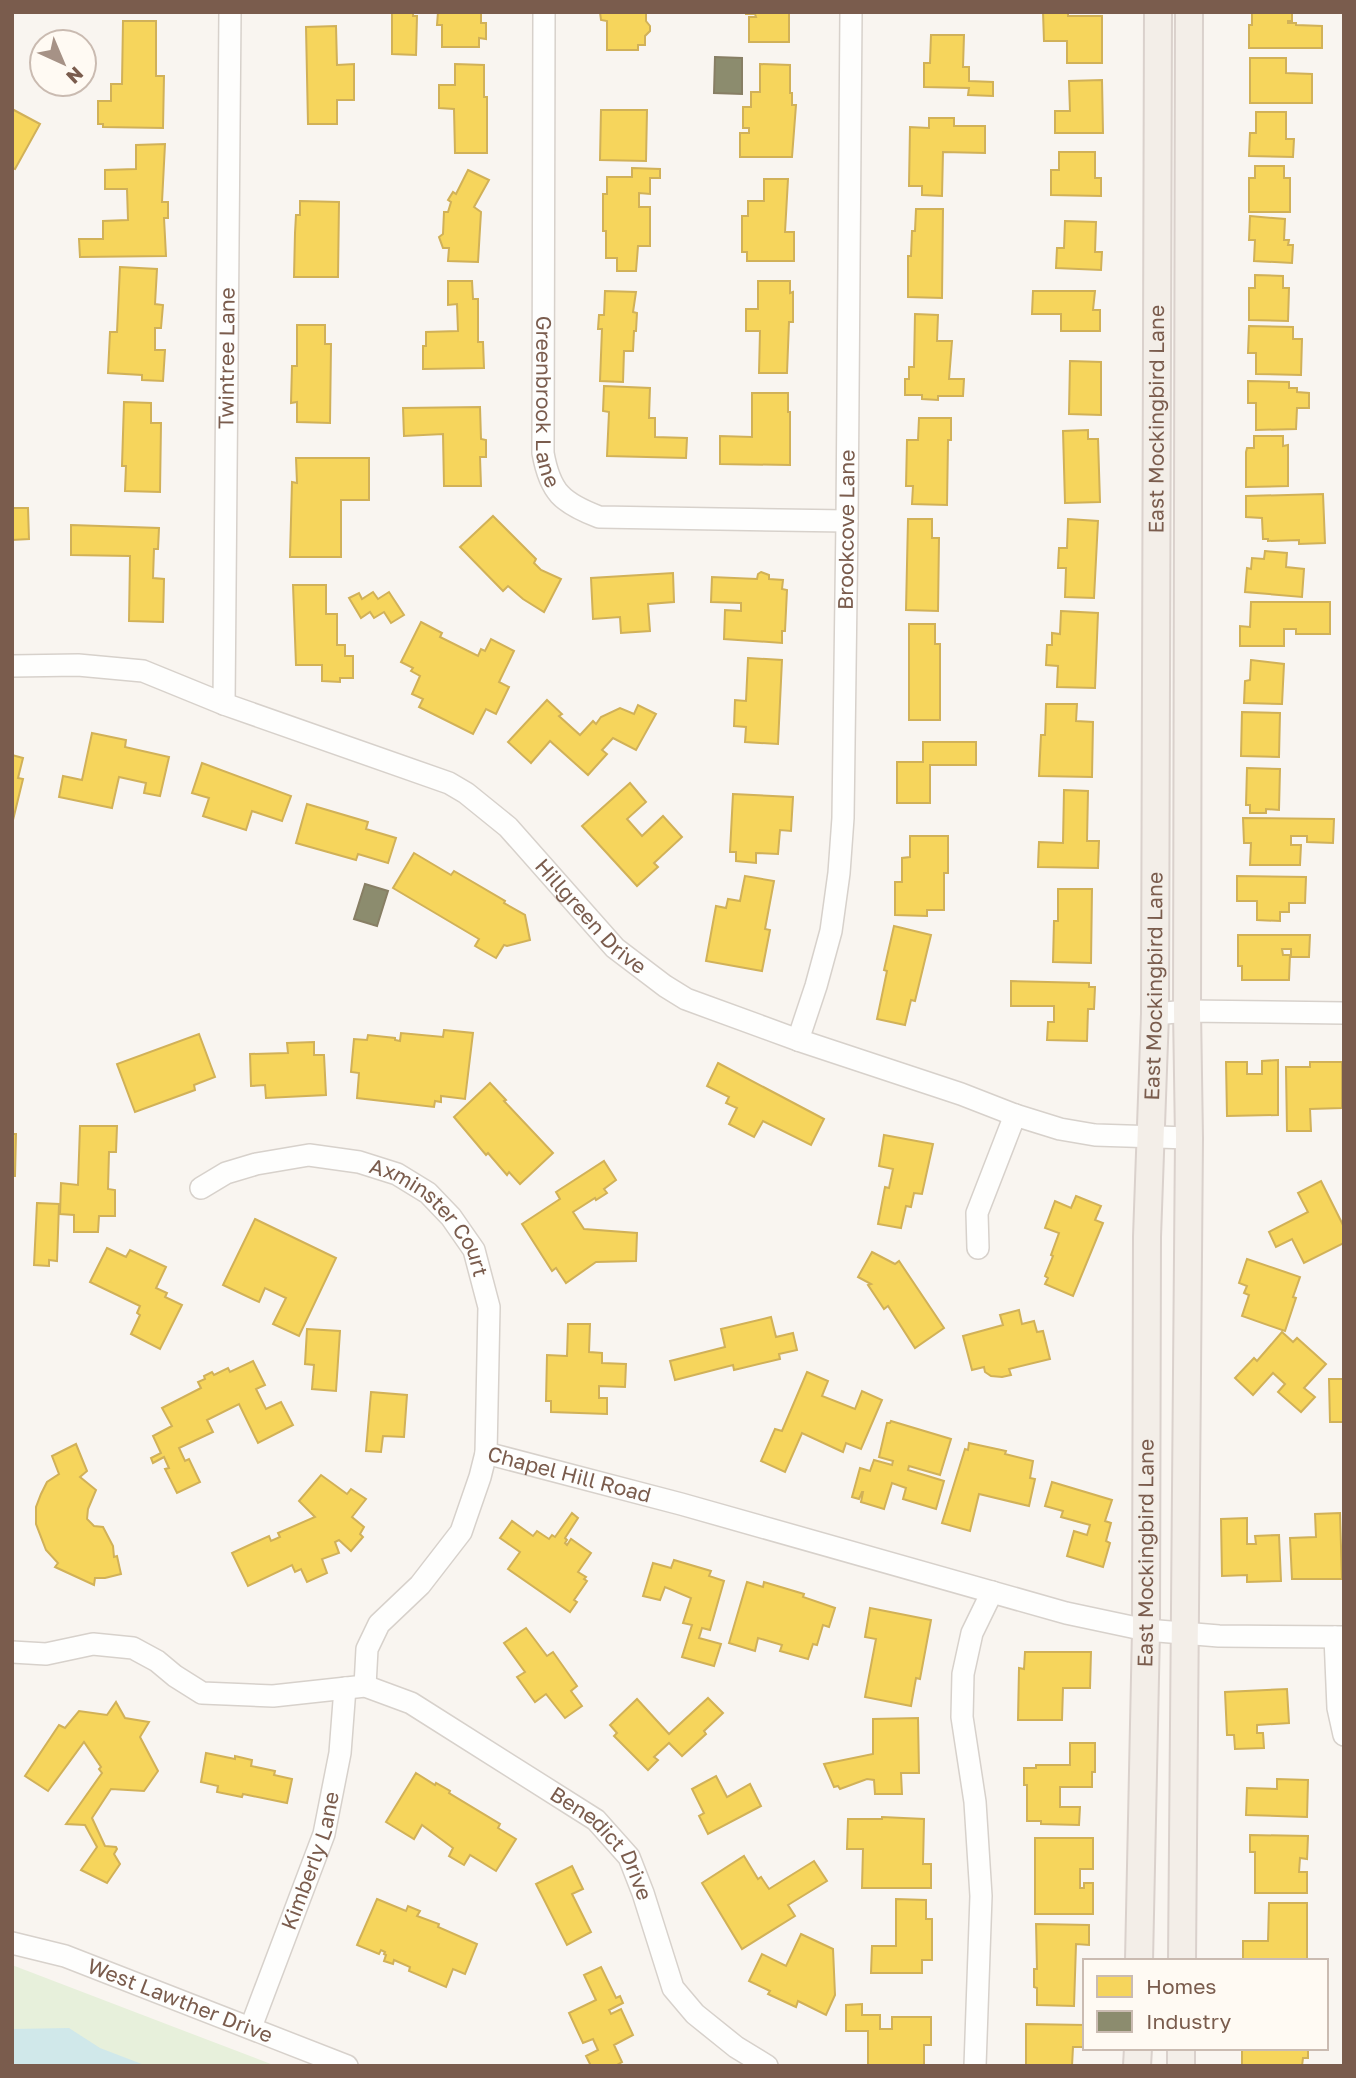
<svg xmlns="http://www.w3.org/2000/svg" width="1356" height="2078" viewBox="0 0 1356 2078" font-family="'Golos Text',sans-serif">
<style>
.green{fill:#e7f0db}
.water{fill:#d0e8ea}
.homes{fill:#f6d55c;stroke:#d1b158;stroke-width:2}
.industry{fill:#8c8c6e;stroke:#877e64;stroke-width:2}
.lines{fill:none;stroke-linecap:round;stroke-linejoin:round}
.minor-casing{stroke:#d7d1cb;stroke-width:24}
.major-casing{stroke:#dad1cc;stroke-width:30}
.minor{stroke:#fefefd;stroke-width:21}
.major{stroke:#f3eee8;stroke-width:26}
.labels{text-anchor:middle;stroke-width:7;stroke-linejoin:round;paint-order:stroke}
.street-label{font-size:21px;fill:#7a5c4d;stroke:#fffaf3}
</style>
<rect width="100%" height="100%" fill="#f9f5f0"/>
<path class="green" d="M12 1965 276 2066H12Z"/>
<path class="water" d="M69 2028 100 2048 147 2066H12V2029Z"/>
<g class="homes">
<path d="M392 12H413V16H417L416 55 392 54Z"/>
<path d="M438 12H481V23H486V39L479 38V47H442V25H437Z"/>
<path d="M600 12H646V21L650 26V31L645 36V45H638V50H607V21L601 20Z"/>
<path d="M746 12H789V42H749V17H756L755 14H746Z"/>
<path d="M1043 12H1068V16H1102V63H1067V41H1044Z"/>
<path d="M1252 12H1292V21H1288V23H1296V25L1322 26V48H1249V25H1252Z"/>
<path d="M123 21H156V76H164L163 128 103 127V124H98V101H111V84H122Z"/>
<path d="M336 26 337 65 354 64V100H337V124H308L306 27Z"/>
<path d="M931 35H964L963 67H969V81L993 82V96L968 95 969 88 924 87V63H930Z"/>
<path d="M1250 58H1286V73L1312 74V103H1250Z"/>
<path d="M455 64 484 65V97H487V153H455L454 109 439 108V85H455Z"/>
<path d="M760 64 790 65V93H792V105H796L792 157H740V133H749V128H743V107H751V92H760Z"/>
<path d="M1102 80 1103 133H1055V111H1070L1069 81Z"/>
<path d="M12 109 40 124 15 169 12 168Z"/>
<path d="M601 110H647L646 161 600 160Z"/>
<path d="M1256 112H1286V139H1294L1293 157 1249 156 1250 133H1256Z"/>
<path d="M929 118H954V126H985V153L943 152 942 196 922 195V186H909L910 127 929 128Z"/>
<path d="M165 144 162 202H168V218H164L166 256 80 257 79 239H103V221L128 220 127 189H105V170L136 169V145Z"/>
<path d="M1059 152H1095V178H1101V196L1051 195V170H1059Z"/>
<path d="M1255 166H1284V178H1290V212H1249V178H1255Z"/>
<path d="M632 168 660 169V178H650V194L639 193V207H650V246H638L636 271H617V258H606V231H603V194H607V177H632Z"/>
<path d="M468 170 489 180 474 207 481 212 478 262 448 261 449 248H443L439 237 443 234 444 212H448L451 202 448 200 453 192 456 194Z"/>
<path d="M764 179H788L785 232H794V261H747V252H742V216H748V201H764Z"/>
<path d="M300 201 339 202 338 277H294L295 233 296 215H300Z"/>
<path d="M916 209H943L942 298 908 297V256H911L912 231H915Z"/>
<path d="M1250 216 1285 219 1284 240H1289L1288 245H1293L1292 263 1254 261 1255 240H1249Z"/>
<path d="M1065 221 1096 222 1095 252H1102L1101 270 1056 268 1057 248H1064Z"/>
<path d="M120 267 157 269 155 304 163 305 161 328H155V350H165L163 381 142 380V375L108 373 110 332H117Z"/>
<path d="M1255 275 1283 276V288H1289L1288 321 1249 320V288H1255Z"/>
<path d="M448 281H472L473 299H478V342H483L484 368 423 369V346H426V332L458 331 457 304 448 305Z"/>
<path d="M758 281H790V293L793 292V322H789L787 373H759L760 331H746V309H758Z"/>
<path d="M605 291 636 292 633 312 637 313 636 331H634L633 351H624L623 382 600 381 602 329H598L599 315H604Z"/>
<path d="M1033 291H1095L1093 310H1100V331H1061V314H1032Z"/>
<path d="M915 314 938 315 937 341H952L949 379H964L963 396H938V400L922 399V395H905V379H909V367H914Z"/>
<path d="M297 325H325V344H331L330 423 297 422V402L291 403 292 366H297Z"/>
<path d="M1249 326 1293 327V339H1302L1301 375 1256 374V353H1248Z"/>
<path d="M1070 361 1101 362V415L1069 414Z"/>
<path d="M1248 381 1289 382V388H1297V392L1309 393V408H1297L1296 429 1256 430V403H1248Z"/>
<path d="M604 386 650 388 649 418H655V437L687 438 686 458 607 456 609 412 603 411Z"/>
<path d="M752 393H788V412H790V465L720 464V436L752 437Z"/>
<path d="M124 402 151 403V423H161L160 492 125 491 126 466H122Z"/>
<path d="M480 407 481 439 486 440V457H480L481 486H444L443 434 404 436 403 408Z"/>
<path d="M919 418H951V440H948L947 505 912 504 913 486H906L907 440H918Z"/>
<path d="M1088 430V439H1098L1100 502 1065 503 1063 431Z"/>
<path d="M1254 436H1283V446L1288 445V486L1246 487V452L1247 448H1254Z"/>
<path d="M296 458H369V500H341V557H290L292 482 297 483Z"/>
<path d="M1323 494 1325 543 1299 544V540L1268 541V539H1263L1262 518 1246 517V496Z"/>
<path d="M12 508H28L29 539 12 540Z"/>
<path d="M493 516 536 559 534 563 541 570 561 579 544 612 523 599 508 586 503 591 460 547Z"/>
<path d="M908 519H932V538H939L938 611 906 610Z"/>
<path d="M1068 519 1098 521 1094 598 1065 597 1066 568H1058L1059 548H1067Z"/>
<path d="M71 525 159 528 158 549H154L153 578 164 579 163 622 129 621 130 556 71 555Z"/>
<path d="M1265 551 1287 553 1286 567 1304 569 1302 597 1245 592 1247 568 1251 569 1252 558 1264 559Z"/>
<path d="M761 572 769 575V579L783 580 782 589 787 590 785 631H782V643L724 639 725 610 741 611V603L711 602 712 577 757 579 758 574Z"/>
<path d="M673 573 674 602 648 604 650 631 621 633 620 617 593 619 591 578Z"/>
<path d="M293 585H326V614H337V645H345V656H353V678H340V682L322 681V665H296Z"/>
<path d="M373 592 378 599 389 592 404 615 391 623 384 612 374 618 370 612 361 618 349 598 359 593 362 599Z"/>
<path d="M1251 602H1330V634H1296V629H1284V646H1240V626L1250 627Z"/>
<path d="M1061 611 1098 613 1095 688 1057 687 1058 666 1046 665 1047 645H1052V633L1060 634Z"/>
<path d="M421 622 442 633 440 637 478 656 481 649 485 651 491 639 514 651 499 682 509 687 496 714 486 709 473 734 419 707 423 699 412 694 420 676 411 671 413 668 401 662Z"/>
<path d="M909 624H935V644H940V720H909Z"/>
<path d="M748 658 782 660 778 744 745 742 746 727 734 726 735 700 746 701Z"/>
<path d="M1251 660 1284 664 1282 704 1244 703 1245 681 1250 680Z"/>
<path d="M547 700 562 714 559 716 580 735 593 721 596 724 601 717 620 708 634 714 638 705 656 714 636 750 613 738 602 750 607 754 588 775 550 741 531 763 508 742Z"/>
<path d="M1046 704H1077L1076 721 1093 722 1092 777 1039 776 1041 735H1045Z"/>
<path d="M1242 712 1280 713 1279 757 1241 756Z"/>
<path d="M92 733 126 740 125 747 169 757 160 796 144 793 146 783 119 777 112 808 59 797 63 776 82 780Z"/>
<path d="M923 742H976V765H930V803H897V762H923Z"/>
<path d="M12 755 23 758 18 778 23 779 13 820Z"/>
<path d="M202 763 291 796 282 821 252 811 246 830 203 816 209 798 192 793Z"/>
<path d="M1247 768 1280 769 1279 810 1266 809V813H1250V805H1246Z"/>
<path d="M630 783 646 802 627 819 642 836 663 816 682 837 654 863 658 867 637 886 582 826Z"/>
<path d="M1064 790 1088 791 1087 841H1099L1098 868 1038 867 1039 842 1063 843Z"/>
<path d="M733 794 793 797 791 831 780 830 778 854 756 853V863L736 861V852H730Z"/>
<path d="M307 804 368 822 366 829 396 838 388 863 358 854 356 860 296 843Z"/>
<path d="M1243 818 1334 819 1333 843 1307 842V836H1291V845H1301L1300 865H1250L1251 843H1244Z"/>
<path d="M910 836H948V873H944V910H927V916L895 915V882H902V858L910 857Z"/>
<path d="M414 853 451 875 454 871 505 901 504 903 525 915 530 940 507 946 504 945 496 958 475 946 479 939 393 888Z"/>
<path d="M745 876 774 881 765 929 770 930 762 971 706 961 716 906 726 908 728 899 740 901Z"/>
<path d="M1237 876 1306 877 1305 903H1289V912H1280V921L1257 920V901H1237Z"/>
<path d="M1058 889H1092L1091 963 1053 962 1054 921H1058Z"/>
<path d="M894 926 931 935 915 1001 911 1000 905 1025 877 1019 887 971 884 970Z"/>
<path d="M1238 935H1310L1309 957H1291V949H1282L1283 955H1290L1289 980H1242V966H1238Z"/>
<path d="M1011 981 1089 983V987H1095L1094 1009H1088L1087 1041 1047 1040 1048 1022H1054V1006H1011Z"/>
<path d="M444 1030 473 1033 465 1099 441 1096V1102L435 1101 434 1107 357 1098 359 1073 351 1072 354 1039 367 1040 368 1035 395 1038V1040L400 1041 401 1033 443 1037Z"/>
<path d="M199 1034 215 1077 194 1085 195 1090 135 1112 117 1064Z"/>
<path d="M314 1042V1055H324L326 1095 266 1098 265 1085 251 1086 250 1054 288 1053 287 1043Z"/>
<path d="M1278 1060V1115L1227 1116 1226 1062H1247V1074H1262V1061Z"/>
<path d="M1310 1062H1342V1108L1310 1109 1311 1131H1287L1286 1067H1310Z"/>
<path d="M718 1063 824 1119 811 1145 763 1121 754 1137 729 1124 737 1108 726 1103 729 1097 707 1086Z"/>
<path d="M490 1083 506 1100 504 1101 553 1153 520 1184 509 1172 507 1175 488 1153 486 1155 454 1117Z"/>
<path d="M80 1126H117L116 1152H109L108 1189 115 1190V1216H99L98 1232H74V1215L60 1214 61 1183 78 1185Z"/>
<path d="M12 1134H16L15 1176H12Z"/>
<path d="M884 1135 933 1144 922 1194 914 1193 911 1207 906 1206 901 1228 878 1224 885 1187 889 1188 893 1169 879 1166Z"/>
<path d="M604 1161 616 1180 604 1189 607 1193 596 1200 595 1198 573 1212 584 1229 637 1233 636 1261 596 1262 566 1283 556 1268 552 1271 522 1224 560 1199 556 1192Z"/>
<path d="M1321 1181 1344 1227V1243L1304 1263 1292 1239 1276 1247 1269 1232 1308 1212 1298 1193Z"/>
<path d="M1076 1196 1101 1206 1095 1220 1103 1223 1073 1296 1045 1284 1048 1278 1045 1276 1053 1256 1051 1255 1059 1233 1045 1228 1055 1201 1071 1208Z"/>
<path d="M37 1203 59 1204 57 1261 49 1260V1266L34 1265Z"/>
<path d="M255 1219 336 1258 299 1336 273 1324 286 1298 265 1288 259 1302 223 1285Z"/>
<path d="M107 1248 126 1257 130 1250 166 1267 156 1288 167 1293 165 1297 182 1305 160 1349 131 1334 140 1315 137 1313 140 1306 90 1282Z"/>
<path d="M872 1252 895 1264 899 1261 944 1328 915 1348 888 1306 884 1309 868 1285 871 1284 858 1277Z"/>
<path d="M1247 1259 1300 1277 1293 1297 1296 1298 1285 1331 1242 1316 1249 1295 1244 1293 1247 1286 1239 1283Z"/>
<path d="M1019 1310 1022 1324 1034 1321 1037 1332 1043 1331 1050 1359 1009 1369 1011 1375 1002 1377 991 1376 985 1372 984 1367 972 1370 963 1336 1003 1325 1000 1315Z"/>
<path d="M771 1317 776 1337 793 1333 797 1350 779 1354 780 1359 734 1370 733 1365 675 1380 670 1361 725 1347 721 1329Z"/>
<path d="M568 1324H590L589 1352 602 1353V1363L626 1364 625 1387 599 1386V1398H607V1414L551 1412V1401H546L547 1355 567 1356Z"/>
<path d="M307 1329 340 1331 336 1391 312 1389 314 1365 305 1364Z"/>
<path d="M1282 1332 1293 1342 1297 1338 1326 1364 1304 1388 1315 1397 1301 1412 1278 1392 1285 1384 1273 1373 1253 1395 1235 1378 1254 1358 1257 1361Z"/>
<path d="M253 1361 265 1385 256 1389 266 1409 281 1402 293 1425 258 1443 239 1404 207 1420 213 1432 179 1448 185 1461 189 1459 200 1482 177 1493 165 1469 169 1468 164 1457 153 1463 151 1458 161 1453 153 1436 172 1426 162 1408 201 1388 198 1382 205 1379 204 1376 212 1372 214 1375 228 1368 230 1372Z"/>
<path d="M807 1372 828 1381 822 1396 855 1409 862 1391 882 1400 861 1449 846 1443 843 1452 802 1433 785 1472 761 1461 775 1429 782 1431Z"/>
<path d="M1329 1379H1344V1422H1330Z"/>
<path d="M371 1392 407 1395 404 1437 383 1436 381 1452 366 1451Z"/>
<path d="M891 1421 951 1439 940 1475 909 1466 908 1470 944 1481 936 1509 903 1499 906 1488 892 1483 884 1509 861 1502 863 1492H862L859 1499 852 1497 860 1468 870 1471 874 1460 892 1465 893 1461 879 1457 887 1423H890Z"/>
<path d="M969 1443 1006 1451 1005 1454 1033 1461 1030 1478 1035 1479 1029 1506 979 1494 970 1531 942 1523 965 1449 968 1450Z"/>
<path d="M76 1444 87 1471 80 1477 96 1490 88 1509 87 1519 94 1526 103 1527 113 1546 114 1557 117 1556 121 1574 105 1578H95L94 1585 55 1567 58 1563 46 1550 36 1524V1507L41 1494 47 1482 59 1474 52 1456Z"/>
<path d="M321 1475 347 1494 351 1489 366 1499 352 1517 364 1527 360 1534 363 1537 351 1551 339 1540 335 1542 339 1553 322 1559 327 1573 307 1582 301 1569 295 1572 292 1565 248 1586 232 1553 269 1536 271 1541 280 1537 278 1533 315 1517 299 1501Z"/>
<path d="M1052 1482 1112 1500 1105 1521 1111 1523 1106 1541 1110 1543 1103 1567 1067 1556 1074 1531 1087 1535 1090 1525 1061 1517 1063 1511 1045 1506Z"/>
<path d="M572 1513 578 1518 565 1538 567 1540 565 1543 567 1545 571 1539 591 1553 578 1572 586 1577 584 1579 587 1581 574 1600 577 1602 570 1612 508 1569 520 1552 500 1538 512 1521 533 1536 537 1531 549 1539 552 1535 555 1537Z"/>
<path d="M1340 1513 1342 1579H1292L1290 1538 1316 1537 1315 1514Z"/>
<path d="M1247 1518V1544H1256L1255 1536 1279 1535 1281 1581 1247 1582V1575L1222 1576 1221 1519Z"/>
<path d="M674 1560 711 1571 709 1576 724 1581 710 1630 702 1628 699 1638 721 1644 714 1666 682 1657 692 1625 683 1623 691 1598 665 1587 660 1600 643 1596 653 1563 671 1568Z"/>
<path d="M747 1582 763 1587 764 1582 804 1594 803 1597 835 1608 829 1627 823 1625 817 1645 813 1644 808 1659 780 1651 782 1645 758 1638 755 1651 729 1643Z"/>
<path d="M870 1608 931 1620 920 1679 916 1678 911 1706 865 1697 876 1639 865 1637Z"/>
<path d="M526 1628 547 1656 553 1652 577 1686 571 1691 582 1706 565 1718 546 1694 535 1702 517 1677 525 1672 504 1643Z"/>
<path d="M1025 1652H1091L1090 1688H1063L1062 1720H1018L1019 1668 1024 1669Z"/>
<path d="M1287 1689 1289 1723 1257 1725V1733H1263L1264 1748 1235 1749 1234 1735H1227L1225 1692Z"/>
<path d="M708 1698 723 1713 704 1731 706 1734 682 1756 669 1743 654 1757 658 1760 648 1770 614 1736 617 1733 610 1725 637 1699 669 1734Z"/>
<path d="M116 1702 125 1718 149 1722 140 1737 158 1771 144 1791 111 1789 92 1818 105 1846 116 1847 117 1849 114 1854 120 1864 107 1883 81 1870 97 1847 85 1825 66 1824 102 1773 99 1769 101 1767 84 1742 48 1791 25 1776 59 1725 65 1728 79 1711 107 1715Z"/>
<path d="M918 1718 919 1773H901L902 1794H875L874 1780 867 1779 840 1789 838 1786 834 1787 824 1764 873 1754V1719Z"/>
<path d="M1070 1743H1095V1772H1092V1787H1060V1807H1080L1079 1825 1041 1824V1821H1027V1785H1024V1768H1036V1765H1070Z"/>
<path d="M206 1753 235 1759V1756L252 1760 251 1766 275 1771 274 1775 292 1779 287 1803 243 1794 242 1797 217 1792 218 1786 201 1782Z"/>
<path d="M416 1773 435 1785 436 1783 450 1791 449 1793 500 1824 498 1828 516 1839 496 1871 470 1855 464 1865 449 1856 453 1848 422 1825 414 1839 386 1822Z"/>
<path d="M716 1776 727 1797 750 1784 761 1806 708 1834 699 1816 704 1813 692 1789Z"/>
<path d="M1277 1779 1308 1780 1307 1817 1246 1815 1247 1788 1277 1789Z"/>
<path d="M882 1817 924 1819 923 1864H931V1888H862L863 1849H847L848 1819H882Z"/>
<path d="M1250 1835 1308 1836 1307 1859 1300 1858 1299 1872H1307V1893H1255V1852H1250Z"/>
<path d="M1035 1838H1093V1869H1080V1888H1084V1883H1093V1914H1035Z"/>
<path d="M744 1856 758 1879 761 1877 769 1889 814 1861 827 1881 788 1905 795 1916 742 1949 702 1883Z"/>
<path d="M572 1866 583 1889 572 1894 591 1932 567 1945 536 1884Z"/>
<path d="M377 1899 406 1911 408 1906 420 1911 417 1916 439 1924 438 1927 477 1944 465 1974 453 1969 446 1987 409 1971 410 1967 394 1960 393 1964 384 1961 386 1955 384 1954 385 1952 381 1950 379 1954 357 1945Z"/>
<path d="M896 1899 926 1900V1919H932V1960H922V1973H871L872 1946H896Z"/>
<path d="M1269 1903H1307V1960L1243 1959V1941H1268Z"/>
<path d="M1036 1924 1089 1925V1945L1076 1944 1074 2006 1037 2005V1988L1034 1987V1969H1037Z"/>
<path d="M801 1934 833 1949 835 1995 826 2015 798 2001 796 2007 768 1994 770 1991 749 1981 762 1954 786 1966Z"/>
<path d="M601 1967 616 1998 620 1996 623 2003 609 2010 611 2014 621 2009 633 2035 614 2045 622 2062 615 2066H591L586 2056 598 2050 593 2039 583 2043 569 2013 596 2000 584 1975Z"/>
<path d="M862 2004V2015H880V2029H892V2017H931V2045H924V2065L868 2066V2031H846V2005Z"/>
<path d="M1026 2024 1085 2025V2047H1073L1072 2066H1026Z"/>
<path d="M1249 2048H1308V2058H1303L1302 2066H1242V2049Z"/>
</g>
<g class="industry">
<path d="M715 57 742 58V94L714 93Z"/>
<path d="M365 884 388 891 377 926 354 919Z"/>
</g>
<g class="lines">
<defs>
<g id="minor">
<path id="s1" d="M544 12 543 453C550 492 562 503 599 517L847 521"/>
<path id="s2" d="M12 666 78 665 143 671 224 704 449 783 466 793 508 827 615 948 665 986 686 999 798 1040 961 1094 1015 1115 1060 1129 1095 1135 1189 1138"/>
<path id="s3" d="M224 704 230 12"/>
<path d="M1155 1014 1187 1011 1344 1013"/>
<path id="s4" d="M798 1040 816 986 831 931 839 873 843 818 847 521 851 12"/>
<path id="s5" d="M201 1188 226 1173 256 1164 309 1155 359 1162 397 1174 428 1193 451 1217 474 1250 489 1307 486 1453 480 1477 461 1532 420 1585 379 1624 367 1649 365 1686"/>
<path d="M978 1248 977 1213 1015 1115"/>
<path id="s6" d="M486 1453 681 1504 1066 1613 1146 1630 1219 1636 1344 1637"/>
<path d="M1335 1637 1338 1708 1344 1735"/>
<path id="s7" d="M12 1652 46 1654 93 1644 133 1648 157 1661 175 1676 202 1693 273 1696 365 1686 411 1703 596 1820 629 1857 643 1893 673 1988 695 2014 736 2047 767 2066"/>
<path id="s8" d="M12 1943 65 1956 347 2066"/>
<path id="s9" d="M251 2027 324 1834 340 1753 345 1688"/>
<path d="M975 2066 981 1896 975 1802 962 1717 963 1674 972 1633 992 1592"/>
</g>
<g id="major">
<path id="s10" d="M1139 1961 1146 1630 1147 1237 1155 1014 1158 12"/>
<path d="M1182 1961 1189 1138 1187 1011 1189 12"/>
<path d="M1137 2066 1138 2048"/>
<path d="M1181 2066V2048"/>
</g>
</defs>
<use href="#minor" class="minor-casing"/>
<use href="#major" class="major-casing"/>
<use href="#minor" class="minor"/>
<use href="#major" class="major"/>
</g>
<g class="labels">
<g class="street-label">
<text dy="7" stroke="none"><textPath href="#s3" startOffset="346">Twintree Lane</textPath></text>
<text dy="7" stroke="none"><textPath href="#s1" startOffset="390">Greenbrook Lane</textPath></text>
<text dy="7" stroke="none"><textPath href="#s10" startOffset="1542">East Mockingbird Lane</textPath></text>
<text dy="7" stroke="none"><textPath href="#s4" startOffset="516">Brookcove Lane</textPath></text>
<text dy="7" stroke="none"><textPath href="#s2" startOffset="653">Hillgreen Drive</textPath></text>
<text dy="7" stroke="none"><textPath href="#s10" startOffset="975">East Mockingbird Lane</textPath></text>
<text dy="7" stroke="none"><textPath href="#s5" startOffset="259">Axminster Court</textPath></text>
<text dy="7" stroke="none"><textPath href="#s6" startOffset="86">Chapel Hill Road</textPath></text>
<text dy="7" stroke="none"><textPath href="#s10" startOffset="408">East Mockingbird Lane</textPath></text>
<text dy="7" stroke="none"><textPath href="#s7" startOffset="658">Benedict Drive</textPath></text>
<text dy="7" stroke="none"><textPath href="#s9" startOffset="177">Kimberly Lane</textPath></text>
<text dy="7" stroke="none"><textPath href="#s8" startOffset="178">West Lawther Drive</textPath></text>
</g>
</g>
<rect width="1356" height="2078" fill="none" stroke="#7a5c4d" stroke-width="28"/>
<rect x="1083" y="1959" width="245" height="91" fill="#fffaf3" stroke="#cabbb1" stroke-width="2"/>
<rect x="1097" y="1976" width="35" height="21" fill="#f6d55c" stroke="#cabbb1" stroke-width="2"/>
<text x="1146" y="1994" font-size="21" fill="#7a5c4d">Homes</text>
<rect x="1097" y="2011" width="35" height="21" fill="#8c8c6e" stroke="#cabbb1" stroke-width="2"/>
<text x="1146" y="2029" font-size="21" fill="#7a5c4d">Industry</text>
<g transform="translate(63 63) rotate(136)"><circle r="33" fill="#fffaf3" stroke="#cabbb1" stroke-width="2"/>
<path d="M0-5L12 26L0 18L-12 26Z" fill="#a69286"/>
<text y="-10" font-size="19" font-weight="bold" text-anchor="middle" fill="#7a5c4d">N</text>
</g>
</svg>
